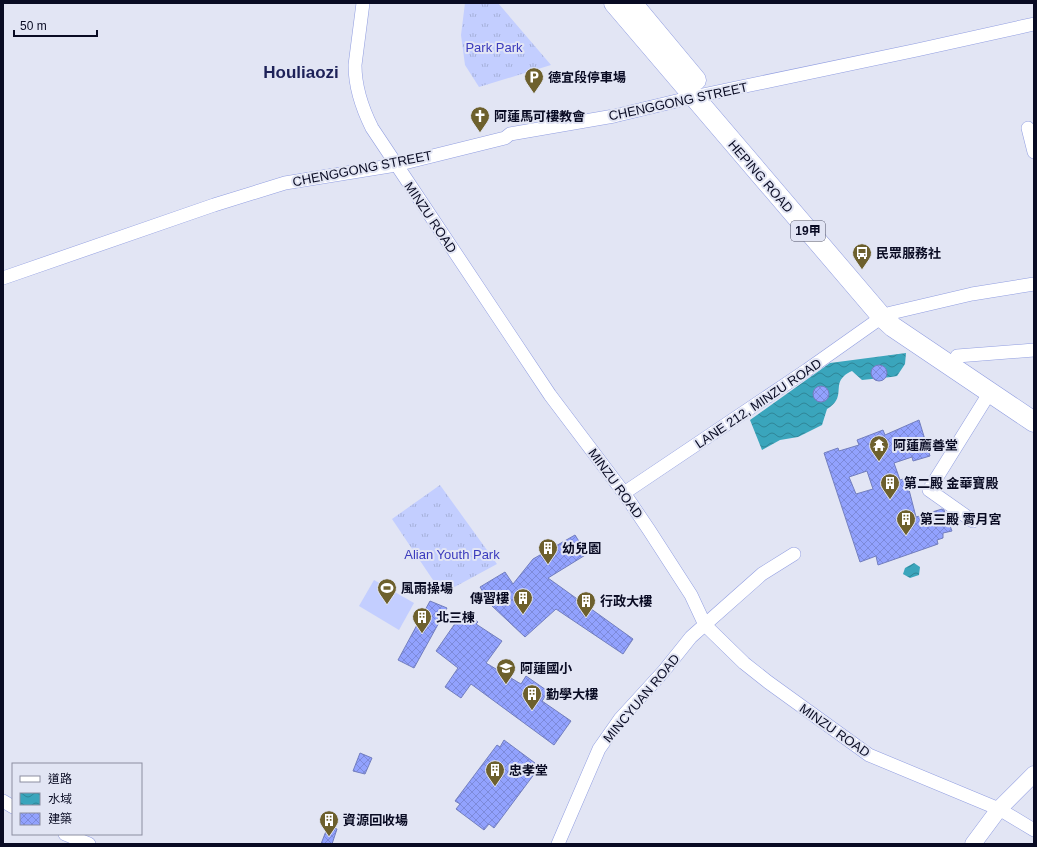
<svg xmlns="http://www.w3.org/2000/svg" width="1037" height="847" viewBox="0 0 1037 847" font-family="Helvetica,'Noto Sans TC',sans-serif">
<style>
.grass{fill:url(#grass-tufts)}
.pitch{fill:#c3ceff}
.water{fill:url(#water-waves)}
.building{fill:url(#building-cross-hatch);stroke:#727ebe;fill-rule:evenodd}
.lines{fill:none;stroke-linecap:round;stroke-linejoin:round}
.minor-casing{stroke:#919ee1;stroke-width:14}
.tertiary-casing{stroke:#919ee1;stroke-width:17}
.primary-casing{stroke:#919ee1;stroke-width:21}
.minor{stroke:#fff;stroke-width:13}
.tertiary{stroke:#fff;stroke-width:16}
.primary{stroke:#fff;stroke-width:20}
.labels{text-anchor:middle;stroke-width:4;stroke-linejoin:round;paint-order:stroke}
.shield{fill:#e2e5f4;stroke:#4a4c62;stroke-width:1}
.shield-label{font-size:12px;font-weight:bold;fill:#090b23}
.park-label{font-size:13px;fill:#3b3bbd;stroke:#e2e5f4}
.poi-label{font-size:13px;font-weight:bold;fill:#090b23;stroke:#e2e5f4;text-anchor:start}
.street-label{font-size:13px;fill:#090b23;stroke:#e2e5f4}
.district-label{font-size:17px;font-weight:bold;fill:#1d2158;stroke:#e2e5f4}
</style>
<defs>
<pattern id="grass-tufts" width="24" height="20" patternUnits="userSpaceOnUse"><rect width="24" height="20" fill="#c3ceff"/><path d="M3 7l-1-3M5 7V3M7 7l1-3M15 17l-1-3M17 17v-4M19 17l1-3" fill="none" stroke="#a6b0da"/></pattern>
<pattern id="water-waves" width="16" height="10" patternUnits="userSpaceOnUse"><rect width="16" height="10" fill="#3aa5bc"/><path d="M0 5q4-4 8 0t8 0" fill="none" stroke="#2f8598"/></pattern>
<pattern id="building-cross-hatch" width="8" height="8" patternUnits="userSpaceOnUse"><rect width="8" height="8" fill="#92a2fe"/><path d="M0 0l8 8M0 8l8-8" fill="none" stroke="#7d8ad9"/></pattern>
</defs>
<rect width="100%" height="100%" fill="#e2e5f4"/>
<g class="grass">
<path d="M465 3H498L551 65 479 87 465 65 461 35Z"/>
<path d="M440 485 497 564 449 590 437 586 392 519Z"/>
</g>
<path class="pitch" d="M374 580 414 603 399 630 359 606Z"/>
<g class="water">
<path d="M906 353 905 364 897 376 891 377 862 380 852 371C849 372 846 374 844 376 833 386 846 398 827 409L822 425 798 437 780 440 762 450 750 420 830 363Z"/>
<path d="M914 563 920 567 919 575 910 578 903 574 905 568Z"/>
</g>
<g class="building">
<circle cx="879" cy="373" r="8"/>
<circle cx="821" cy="394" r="8"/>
<path d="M919 420 930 456 913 461 912 457 894 463 900 480 906 478 916 517 942 509 944 510 952 531 943 533V538L937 540 938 544 878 565 876 556 860 562 824 453 838 448 839 451 859 445 857 440 883 430 885 435ZM867 471 873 489 856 494 849 477Z"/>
<path d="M575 535 587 554 548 578 633 639 623 654 556 609 525 637 491 605 480 587 505 572 513 584 533 559Z"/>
<path d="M430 601 447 608 414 668 398 660Z"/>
<path d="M463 612 478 622 476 624 502 641 486 663 521 684 526 676 549 692 542 701 571 721 554 745 471 684 461 698 445 687 458 668 436 651Z"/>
<path d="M504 740 535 763 530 769 535 773 494 828 489 824 484 830 456 809 460 804 455 801 497 745 500 747Z"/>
<path d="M360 753 372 758 365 774 353 771Z"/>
<path d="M328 826 337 829 332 844H321Z"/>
</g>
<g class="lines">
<defs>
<g id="minor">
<path d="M363 3 355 65C355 88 362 108 372 128L550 395 624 493 649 530 691 595 705 625 744 663 768 682 869 755 999 809 1034 830"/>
<path d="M1028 128 1034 152"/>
<path d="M3 278 214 205 285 183 396 165 505 138 510 134 614 116 693 97 917 50 1034 24"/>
<path d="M957 356 1034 350"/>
<path d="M624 493 807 370 882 317 891 313 972 294 1034 284"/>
<path d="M973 521 929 490 990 392"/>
<path d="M3 801 13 807"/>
<path d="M65 834 89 844"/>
<path d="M558 844 599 749 620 719 663 672 691 637 762 574 794 554"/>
</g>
<path id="tertiary" d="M973 844 999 809 1034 774"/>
<g id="primary">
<path d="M614 3 882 317 893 327 1034 422"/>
<path d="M632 3 696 80"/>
</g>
</defs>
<use href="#minor" class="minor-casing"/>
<use href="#tertiary" class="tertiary-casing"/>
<use href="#primary" class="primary-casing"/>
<use href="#minor" class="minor"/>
<use href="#tertiary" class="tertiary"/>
<use href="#primary" class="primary"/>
</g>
<defs>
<symbol id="parking-pin" viewBox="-11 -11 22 30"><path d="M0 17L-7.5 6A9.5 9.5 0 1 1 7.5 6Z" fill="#6d602d" stroke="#e2e5f4"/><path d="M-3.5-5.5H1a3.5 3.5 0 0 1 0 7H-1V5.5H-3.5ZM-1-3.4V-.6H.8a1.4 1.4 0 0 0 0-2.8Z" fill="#fff"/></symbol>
<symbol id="church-pin" viewBox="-11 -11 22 30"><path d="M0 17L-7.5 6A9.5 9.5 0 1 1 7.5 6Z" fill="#6d602d" stroke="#e2e5f4"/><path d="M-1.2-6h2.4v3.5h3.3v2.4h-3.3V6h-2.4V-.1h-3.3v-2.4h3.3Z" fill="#fff"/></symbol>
<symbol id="bus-pin" viewBox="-11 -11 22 30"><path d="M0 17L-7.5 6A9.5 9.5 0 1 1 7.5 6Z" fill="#6d602d" stroke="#e2e5f4"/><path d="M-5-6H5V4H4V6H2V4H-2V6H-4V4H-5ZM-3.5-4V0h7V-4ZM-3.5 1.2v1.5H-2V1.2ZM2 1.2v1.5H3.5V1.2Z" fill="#fff"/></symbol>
<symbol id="temple-pin" viewBox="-11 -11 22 30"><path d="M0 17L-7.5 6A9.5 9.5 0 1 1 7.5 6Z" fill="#6d602d" stroke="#e2e5f4"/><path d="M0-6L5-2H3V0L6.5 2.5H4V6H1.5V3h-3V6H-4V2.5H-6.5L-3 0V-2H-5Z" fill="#fff"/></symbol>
<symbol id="building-pin" viewBox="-11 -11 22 30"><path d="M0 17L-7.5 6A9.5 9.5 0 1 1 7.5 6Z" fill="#6d602d" stroke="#e2e5f4"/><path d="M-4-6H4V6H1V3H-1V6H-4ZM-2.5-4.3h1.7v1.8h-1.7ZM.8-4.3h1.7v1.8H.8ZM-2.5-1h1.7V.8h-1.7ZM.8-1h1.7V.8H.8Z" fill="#fff"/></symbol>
<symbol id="stadium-pin" viewBox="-11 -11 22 30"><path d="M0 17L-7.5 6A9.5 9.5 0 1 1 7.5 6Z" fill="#6d602d" stroke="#e2e5f4"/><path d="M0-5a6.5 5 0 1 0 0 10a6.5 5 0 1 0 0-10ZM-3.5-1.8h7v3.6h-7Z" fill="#fff"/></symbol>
<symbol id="school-pin" viewBox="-11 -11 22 30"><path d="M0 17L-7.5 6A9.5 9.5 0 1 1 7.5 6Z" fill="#6d602d" stroke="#e2e5f4"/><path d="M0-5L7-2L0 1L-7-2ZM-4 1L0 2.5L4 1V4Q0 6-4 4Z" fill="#fff"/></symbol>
</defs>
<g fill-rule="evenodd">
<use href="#parking-pin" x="523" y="66" width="22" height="30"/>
<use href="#church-pin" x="469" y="105" width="22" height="30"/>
<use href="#bus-pin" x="851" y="242" width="22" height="30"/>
<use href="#temple-pin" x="868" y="434" width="22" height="30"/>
<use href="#building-pin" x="879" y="472" width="22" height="30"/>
<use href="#building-pin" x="895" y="508" width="22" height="30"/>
<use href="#building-pin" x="537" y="537" width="22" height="30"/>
<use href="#stadium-pin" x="376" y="577" width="22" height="30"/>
<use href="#building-pin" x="512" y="587" width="22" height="30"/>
<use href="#building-pin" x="575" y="590" width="22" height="30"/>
<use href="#building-pin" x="411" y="606" width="22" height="30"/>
<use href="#school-pin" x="495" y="657" width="22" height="30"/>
<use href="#building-pin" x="521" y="683" width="22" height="30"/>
<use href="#building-pin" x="484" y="759" width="22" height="30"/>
<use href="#building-pin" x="318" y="809" width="22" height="30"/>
</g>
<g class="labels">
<rect class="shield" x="791" y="221" width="34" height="20" rx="3"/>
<g class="shield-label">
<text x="808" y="235">19甲</text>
</g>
<g class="park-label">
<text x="494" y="52">Park Park</text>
<text x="452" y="559">Alian Youth Park</text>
</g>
<g class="poi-label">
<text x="548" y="82">德宜段停車場</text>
<text x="494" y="121">阿蓮馬可樓教會</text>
<text x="876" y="258">民眾服務社</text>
<text x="893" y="450">阿蓮薦善堂</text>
<text x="904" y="488">第二殿 金華寶殿</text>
<text x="920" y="524">第三殿 霄月宮</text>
<text x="562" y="553">幼兒園</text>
<text x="401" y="593">風雨操場</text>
<text x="509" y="603" text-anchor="end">傳習樓</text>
<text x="600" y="606">行政大樓</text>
<text x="436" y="622">北三棟</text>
<text x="520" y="673">阿蓮國小</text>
<text x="546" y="699">勤學大樓</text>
<text x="509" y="775">忠孝堂</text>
<text x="343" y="825">資源回收場</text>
</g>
<g class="street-label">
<text transform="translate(678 101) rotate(-12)" y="5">CHENGGONG STREET</text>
<text transform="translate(362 168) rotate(-11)" y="5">CHENGGONG STREET</text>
<text transform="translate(761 176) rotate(49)" y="5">HEPING ROAD</text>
<text transform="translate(431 217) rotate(56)" y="5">MINZU ROAD</text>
<text transform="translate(758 403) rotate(-34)" y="5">LANE 212, MINZU ROAD</text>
<text transform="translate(616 483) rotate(54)" y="5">MINZU ROAD</text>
<text transform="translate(641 698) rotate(-50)" y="5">MINCYUAN ROAD</text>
<text transform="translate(835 730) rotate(35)" y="5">MINZU ROAD</text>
</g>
<g class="district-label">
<text x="301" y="78">Houliaozi</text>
</g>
</g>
<rect width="1037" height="847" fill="none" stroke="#090b23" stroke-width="8"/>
<rect x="12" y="763" width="130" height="72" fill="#e2e5f4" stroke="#8b8ea0"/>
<rect x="20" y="776" width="20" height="6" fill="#ffffff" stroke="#8b8ea0"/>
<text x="48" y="783" font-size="12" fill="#090b23">道路</text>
<rect x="20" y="793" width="20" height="12" fill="url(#water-waves)" stroke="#8b8ea0"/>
<text x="48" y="803" font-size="12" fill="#090b23">水域</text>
<rect x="20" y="813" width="20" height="12" fill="url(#building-cross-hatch)" stroke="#8b8ea0"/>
<text x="48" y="823" font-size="12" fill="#090b23">建築</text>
<path d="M14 30v6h83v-6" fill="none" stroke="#090b23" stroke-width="2"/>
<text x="20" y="30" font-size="12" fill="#090b23" stroke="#e2e5f4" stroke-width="3" paint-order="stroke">50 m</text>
</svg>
